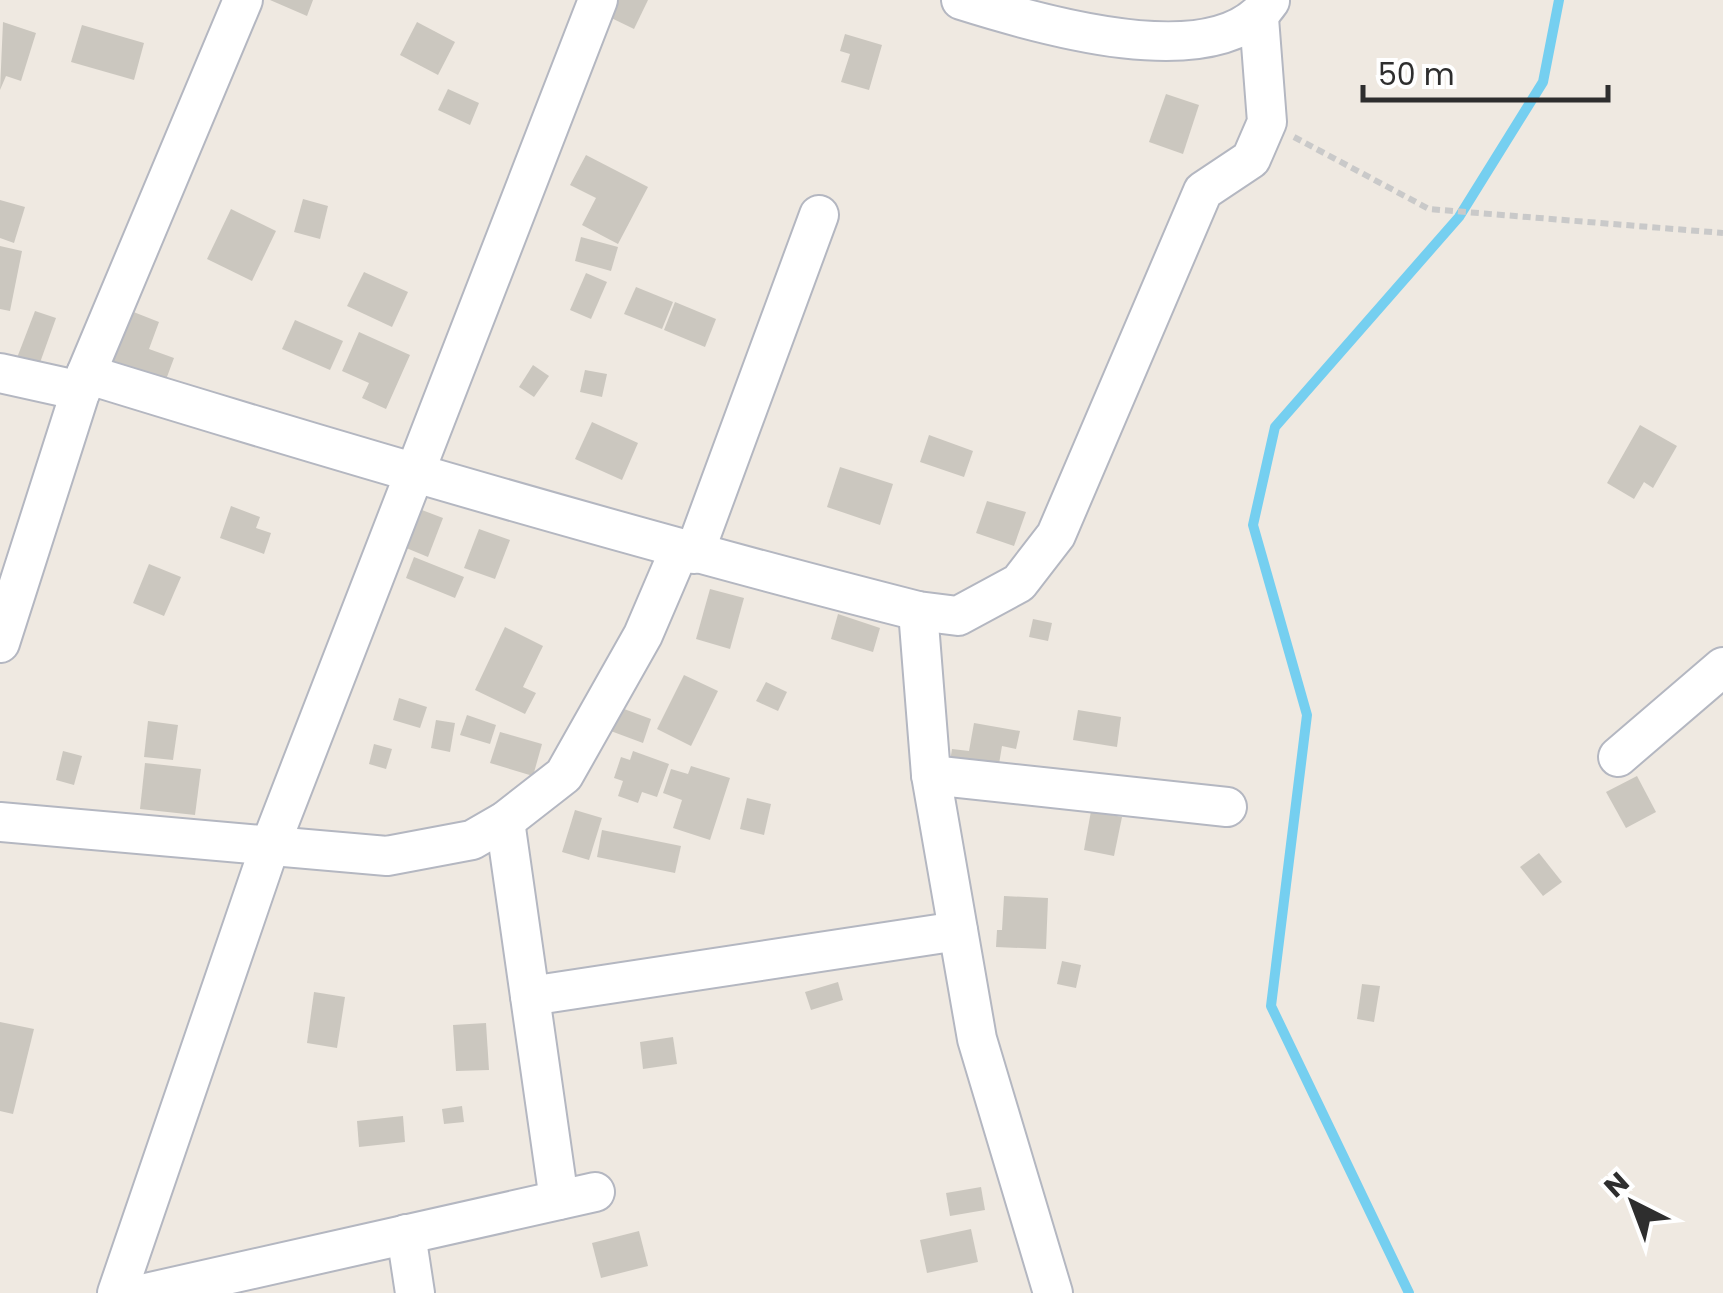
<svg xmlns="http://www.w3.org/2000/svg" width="1723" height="1293" viewBox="0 0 1723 1293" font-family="Poppins,sans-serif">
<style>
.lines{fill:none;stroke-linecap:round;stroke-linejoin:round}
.stream{stroke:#75cff0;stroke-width:10}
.building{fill:#cbc7bf}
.minor-casing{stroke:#b4b7c1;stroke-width:42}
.path{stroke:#c9c9c9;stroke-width:6;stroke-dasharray:8 5;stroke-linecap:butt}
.minor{stroke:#fff;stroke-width:38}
</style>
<rect width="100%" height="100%" fill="#efe9e1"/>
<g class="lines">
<path class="stream" d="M1409 1293 1271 1006 1307 715 1253 525 1275 427 1459 217 1543 82 1559 0"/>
</g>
<g class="building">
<path d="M270 0H313L307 16Z"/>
<path d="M608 0H648L634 29 601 13Z"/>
<path d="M3 22 36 33 21 81 6 76 0 90Z"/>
<path d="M417 22 455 42 438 75 400 55Z"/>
<path d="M82 25 144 43 134 80 71 62Z"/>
<path d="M845 34 882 45 869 90 841 82 850 54 840 51Z"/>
<path d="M448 89 479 103 470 125 438 110Z"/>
<path d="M1166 94 1199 105 1183 154 1149 142Z"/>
<path d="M586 155 648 187 618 244 582 225 596 198 570 185Z"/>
<path d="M303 199 328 206 320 239 294 232Z"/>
<path d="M0 200 25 207 14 243 0 238Z"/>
<path d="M231 209 276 231 252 281 207 259Z"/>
<path d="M581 237 618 247 611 271 575 261Z"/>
<path d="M0 246 22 251 10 311 0 309Z"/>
<path d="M364 272 408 292 392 327 347 306Z"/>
<path d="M586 273 607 282 591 319 570 310Z"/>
<path d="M636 287 673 302 662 329 624 314Z"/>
<path d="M675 302 716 319 705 347 664 330Z"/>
<path d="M35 311 56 318 37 371 15 363Z"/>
<path d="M131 311 159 322 149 349 174 358 164 385 111 367Z"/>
<path d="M295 320 343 341 330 370 282 349Z"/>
<path d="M359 332 410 355 386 409 362 398 369 383 342 371Z"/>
<path d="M533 365 549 376 534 397 519 387Z"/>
<path d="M585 370 607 374 602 397 580 392Z"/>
<path d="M592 422 638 443 622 480 575 459Z"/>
<path d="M1640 425 1677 446 1653 488 1644 482 1634 499 1607 483Z"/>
<path d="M929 435 973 451 964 477 920 462Z"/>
<path d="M840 467 893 484 880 525 827 507Z"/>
<path d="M987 501 1026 512 1014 546 976 533Z"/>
<path d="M231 506 260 517 256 528 271 533 264 554 220 538Z"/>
<path d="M414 507 443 518 428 557 399 545Z"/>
<path d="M479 529 510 540 495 579 464 568Z"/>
<path d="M414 557 464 577 455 598 406 578Z"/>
<path d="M149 564 181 577 164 616 133 603Z"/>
<path d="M710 589 744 598 730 649 696 639Z"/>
<path d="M838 614 880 628 873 652 831 639Z"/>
<path d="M1033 619 1052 623 1048 641 1029 637Z"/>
<path d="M505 627 543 646 523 687 536 693 525 714 475 690Z"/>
<path d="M684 675 718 691 691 746 657 729Z"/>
<path d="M766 682 787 692 778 711 756 701Z"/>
<path d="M399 698 427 707 420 728 393 720Z"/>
<path d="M608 703 651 719 643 743 600 727Z"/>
<path d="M1078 710 1121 717 1117 747 1073 740Z"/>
<path d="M467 715 496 725 490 744 460 735Z"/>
<path d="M436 720 455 723 450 752 431 748Z"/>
<path d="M148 721 178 725 173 760 144 757Z"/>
<path d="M974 723 1020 731 1016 749 1002 746 997 776 949 768 952 749 969 751Z"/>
<path d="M500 732 542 744 533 776 490 763Z"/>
<path d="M374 744 392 749 386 769 369 764Z"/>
<path d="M63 751 82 756 74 785 56 780Z"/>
<path d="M633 751 669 764 657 797 642 792 638 803 618 796 623 781 614 778 621 757 630 760Z"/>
<path d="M145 763 201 769 195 815 140 809Z"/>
<path d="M691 766 730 778 710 840 673 828 682 800 663 793 671 769 688 774Z"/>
<path d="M1637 776 1656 812 1626 828 1606 792Z"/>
<path d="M747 798 771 804 764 835 740 829Z"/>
<path d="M575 810 602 818 589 860 562 852Z"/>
<path d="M1091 811 1122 817 1114 856 1084 850Z"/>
<path d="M602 830 681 846 675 873 597 857Z"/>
<path d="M1539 853 1562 882 1543 896 1520 867Z"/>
<path d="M1004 896 1048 898 1046 949 996 947 997 930H1002Z"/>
<path d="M1062 961 1081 965 1076 988 1057 984Z"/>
<path d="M838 982 843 1000 811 1010 805 992Z"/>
<path d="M1362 984 1380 986 1374 1022 1357 1019Z"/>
<path d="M314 992 345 997 337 1048 307 1043Z"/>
<path d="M0 1022 34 1029 13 1114 0 1111Z"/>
<path d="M486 1023 489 1070 456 1071 453 1025Z"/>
<path d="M673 1037 677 1064 643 1069 640 1042Z"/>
<path d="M462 1106 464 1122 444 1124 442 1109Z"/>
<path d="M403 1116 405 1142 359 1147 357 1121Z"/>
<path d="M981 1187 985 1210 950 1216 946 1193Z"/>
<path d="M971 1229 978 1262 927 1273 920 1240Z"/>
<path d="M639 1231 648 1266 601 1278 592 1243Z"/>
</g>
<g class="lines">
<defs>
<g id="minor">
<path d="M961 0C1034 23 1218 79 1270 1"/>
<path d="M0 373 81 391"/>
<path d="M86 374C362 459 638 540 918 611L958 616 1019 583 1056 535 1203 191 1251 159 1267 122 1259 18"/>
<path d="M694 554 819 215"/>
<path d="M918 611 931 775 977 1039 1053 1293"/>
<path d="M0 643 86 374 243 0"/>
<path d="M1618 757 1723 667"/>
<path d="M931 775 1227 807"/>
<path d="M505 821 559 1200"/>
<path d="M0 822 387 856 472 840 505 821 564 775 643 635 679 551"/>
<path d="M530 996 958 931"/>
<path d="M406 1234 415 1293"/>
<path d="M117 1293 270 846 598 0"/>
<path d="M146 1293 595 1192"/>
</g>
</defs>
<use href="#minor" class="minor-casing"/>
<path class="path" d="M1294 137 1429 209 1723 233"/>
<use href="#minor" class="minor"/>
</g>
<g transform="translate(1633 1203) rotate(318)" stroke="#ffffff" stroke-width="8" paint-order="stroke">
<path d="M0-8L18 38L0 25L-18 38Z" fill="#2e2e2e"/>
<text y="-15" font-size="28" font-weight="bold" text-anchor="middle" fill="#2e2e2e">N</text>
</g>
<path d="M1363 85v15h245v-15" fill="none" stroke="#2e2e2e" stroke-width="5"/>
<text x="1378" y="85" font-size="30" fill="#2e2e2e" stroke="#ffffff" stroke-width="8" paint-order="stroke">50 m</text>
</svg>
